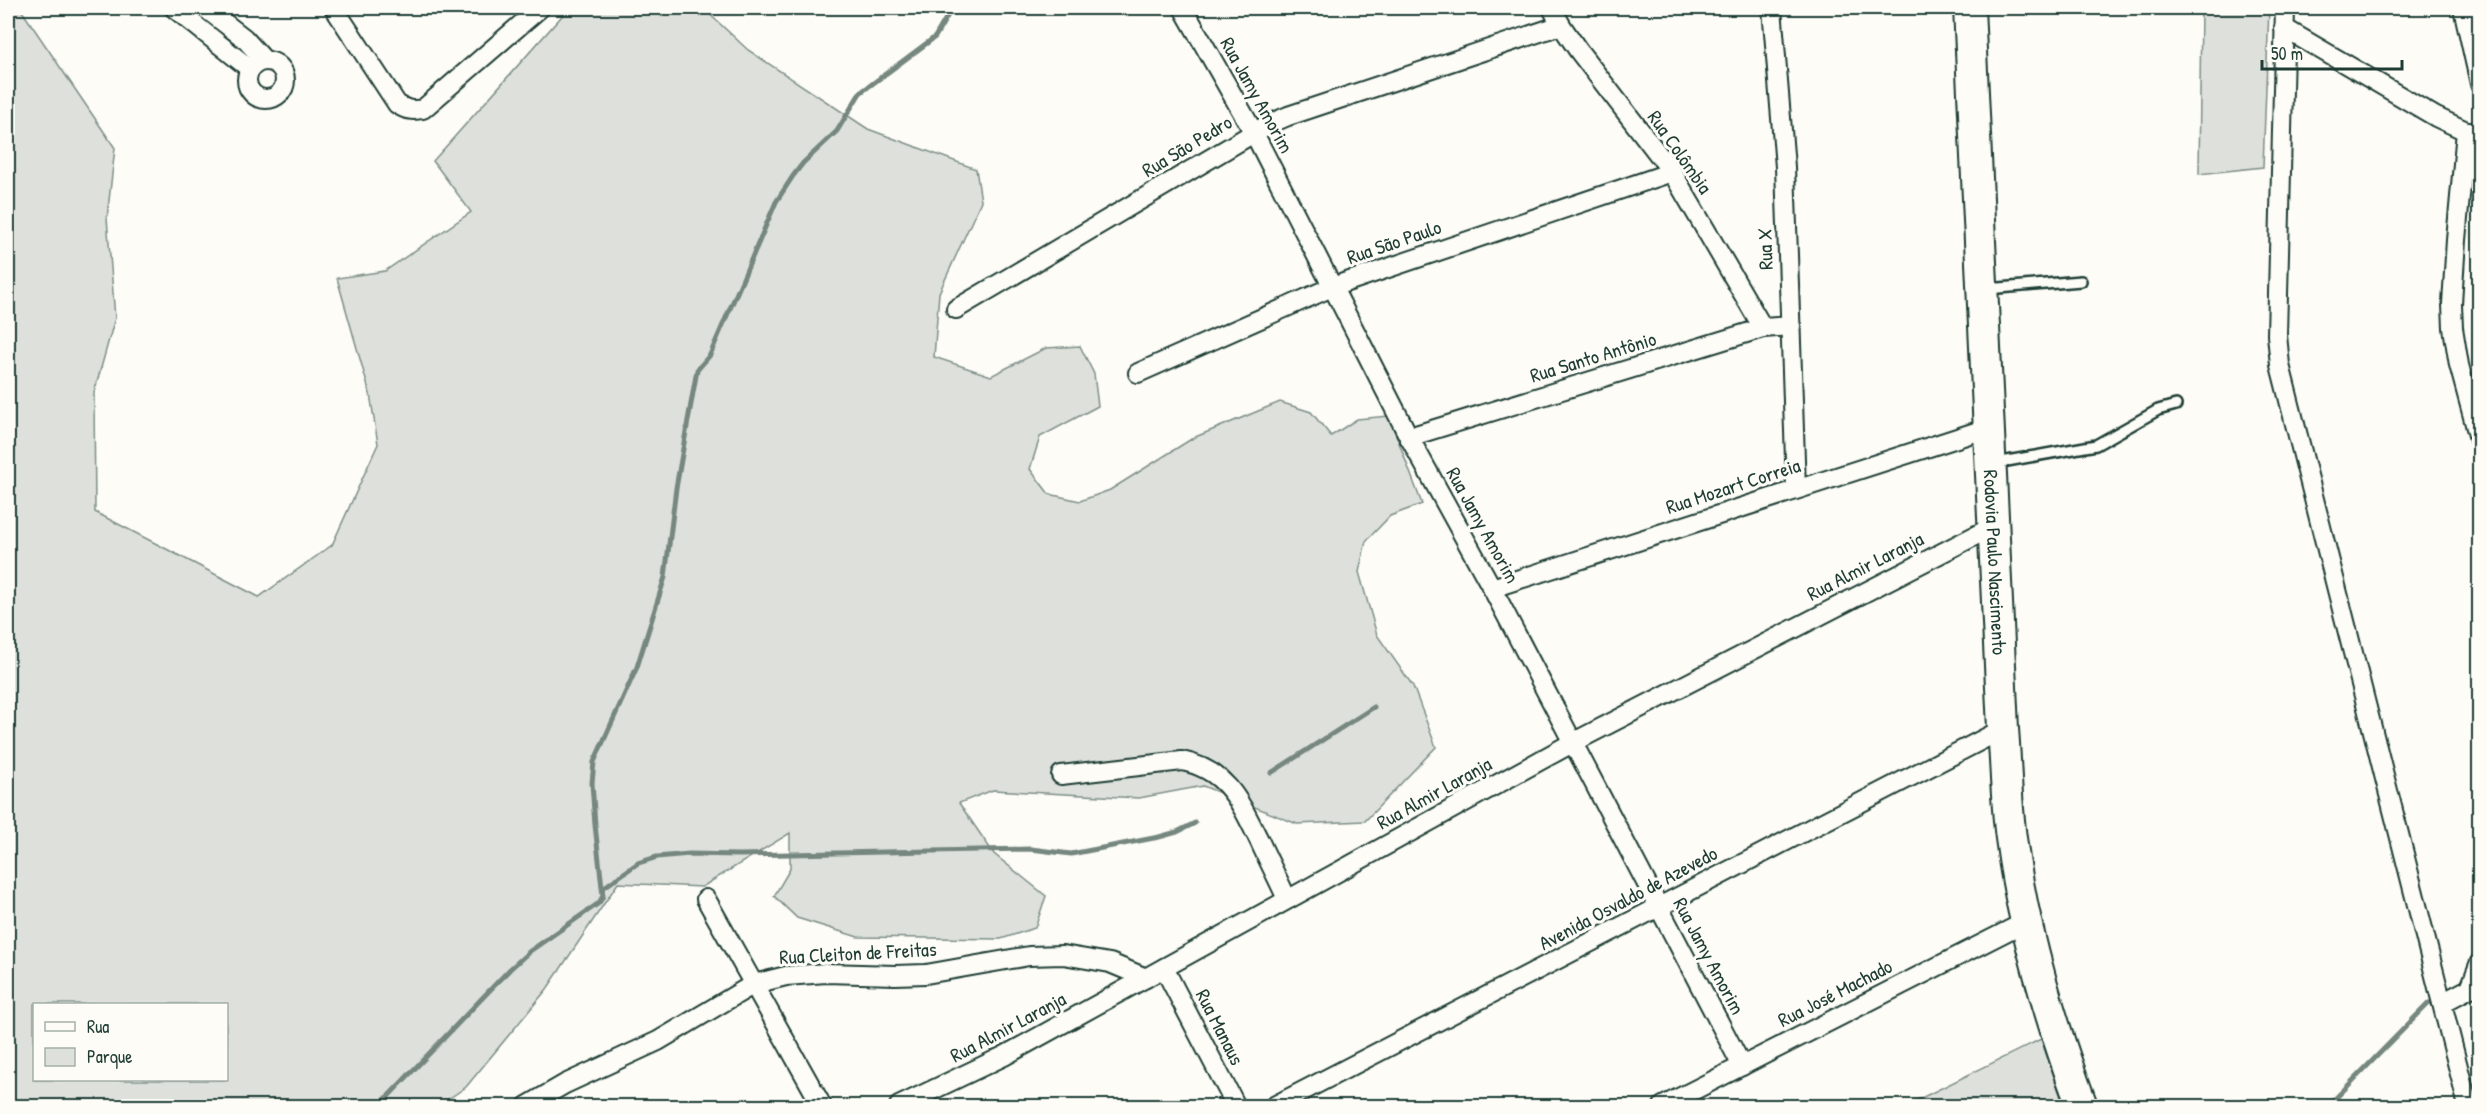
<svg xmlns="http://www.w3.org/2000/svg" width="2487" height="1114" viewBox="0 0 2487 1114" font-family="'Patrick Hand',sans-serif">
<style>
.green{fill:#dde0db;stroke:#7e8e88;stroke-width:1.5;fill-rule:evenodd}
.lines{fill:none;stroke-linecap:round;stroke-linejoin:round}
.stream{stroke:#75877f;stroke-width:5}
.lane-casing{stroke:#1f3d34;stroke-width:14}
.street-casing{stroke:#1f3d34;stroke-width:22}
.primary-casing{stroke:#1f3d34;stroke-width:34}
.lane{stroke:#fdfcf7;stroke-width:9}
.street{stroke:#fdfcf7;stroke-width:18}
.primary{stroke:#fdfcf7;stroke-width:30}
.labels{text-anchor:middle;stroke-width:6;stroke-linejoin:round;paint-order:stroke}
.street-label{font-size:20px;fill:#1f3d34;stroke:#fdfcf7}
</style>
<rect width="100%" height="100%" fill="#fdfcf7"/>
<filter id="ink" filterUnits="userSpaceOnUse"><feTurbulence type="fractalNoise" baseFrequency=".0167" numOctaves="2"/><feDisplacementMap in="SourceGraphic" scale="12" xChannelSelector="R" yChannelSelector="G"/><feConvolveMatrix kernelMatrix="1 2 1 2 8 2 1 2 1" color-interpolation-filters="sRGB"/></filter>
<g filter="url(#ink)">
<g class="green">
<path d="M8 8H20L115 148 107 218 115 318 94 393 95 512 259 597 332 545 378 444 370 394 337 278 385 271 471 212 433 161 569 8H703L748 50 868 129 976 169 981 201 939 293 934 357 991 376 1046 348 1080 346 1094 374 1098 406 1040 437 1030 469 1049 494 1080 501 1110 490 1193 438 1280 402 1311 412 1331 436 1357 419 1389 416 1422 504 1390 516 1366 541 1359 572 1377 635 1413 686 1436 747 1365 821 1297 824 1203 786 1139 798 993 790 959 803 994 854 1046 896 1035 928 1001 939 858 937 797 918 774 896 790 869V833L702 887 618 883 547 989 466 1087 438 1106H8ZM34 1004H226V1080H34Z"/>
<path d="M2201 8H2269L2263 167 2199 174Z"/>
<path d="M2041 1039 2064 1106H1905Z"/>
</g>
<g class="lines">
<g class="stream">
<path d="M1271 773 1374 707"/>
<path d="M603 888 638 863 657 857 689 854 740 855 1031 849 1071 854 1159 837 1177 832 1195 823"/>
<path d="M379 1106 510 969 530 951 599 903 603 896 595 825 592 783 594 762 637 667 665 577 676 488 697 370 710 355 776 202 793 176 803 163 837 131 860 93 935 37 952 8"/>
<path d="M2328 1106 2429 1003"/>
</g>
<defs>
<g id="lane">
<path d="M1987 289 2081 281"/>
<path d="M1996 463 2096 445 2158 410 2176 405"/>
</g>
<g id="street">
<path d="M174 8 250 69"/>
<path d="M205 8 244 38 264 60"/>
<path d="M334 8 397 104C406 110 412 111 423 109L540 8"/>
<path d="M1183 8 1254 133 1409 437 1492 588 1742 1066"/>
<path d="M1552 8 1561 25 1578 50 1672 172 1763 328"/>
<path d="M1772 8 1785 167 1796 489"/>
<path d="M2285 8 2277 335 2280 365 2468 1106"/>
<path d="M2463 8 2480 84"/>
<path d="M2284 28 2436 117 2466 131H2480"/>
<circle cx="266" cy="80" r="19"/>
<path d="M2466 131 2456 240 2452 304 2453 328 2459 365 2480 443"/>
<path d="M956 309 1267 125 1288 116 1561 25"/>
<path d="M1138 373 1332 287 1672 172"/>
<path d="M1409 437 1763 328 1791 326"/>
<path d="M1492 588 1988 428"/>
<path d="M1061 775 1182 761C1227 770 1240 802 1259 840 1268 860 1278 879 1287 899"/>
<path d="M706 899 822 1106"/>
<path d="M1164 968 1236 1106"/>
<path d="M2470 988 2480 962"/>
<path d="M2442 1003 2480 983"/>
<path d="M527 1106 565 1084 658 1041 754 984 786 976 826 973 895 975 926 974 1029 956 1063 955 1110 963 1146 978"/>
<path d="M899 1106 1004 1056 1572 743 1994 526"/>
<path d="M1274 1106 2003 729"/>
<path d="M1663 1106 2027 921"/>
</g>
<g id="primary">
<path id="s1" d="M1969 8 2003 729C2006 765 2006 802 2011 838 2023 930 2050 1020 2082 1106"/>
</g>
</defs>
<use href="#lane" class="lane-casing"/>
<use href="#street" class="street-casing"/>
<use href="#primary" class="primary-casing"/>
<use href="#lane" class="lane"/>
<use href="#street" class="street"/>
<use href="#primary" class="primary"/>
</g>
</g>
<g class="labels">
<g class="street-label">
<text transform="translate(1257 95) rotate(61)" y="7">Rua Jamy Amorim</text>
<text transform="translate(1187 146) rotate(-31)" y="7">Rua São Pedro</text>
<text transform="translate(1680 152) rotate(55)" y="7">Rua Colômbia</text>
<text transform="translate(1394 242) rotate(-19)" y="7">Rua São Paulo</text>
<text transform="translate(1765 249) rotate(-92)" y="7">Rua X</text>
<text transform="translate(1593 357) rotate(-17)" y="7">Rua Santo Antônio</text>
<text transform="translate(1733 486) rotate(-18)" y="7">Rua Mozart Correia</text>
<text transform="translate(1483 525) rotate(61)" y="7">Rua Jamy Amorim</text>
<text dy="7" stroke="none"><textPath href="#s1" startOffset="555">Rodovia Paulo Nascimento</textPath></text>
<text transform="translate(1865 566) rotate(-27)" y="7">Rua Almir Laranja</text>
<text transform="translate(1434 793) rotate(-29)" y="7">Rua Almir Laranja</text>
<text transform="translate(1628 898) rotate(-28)" y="7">Avenida Osvaldo de Azevedo</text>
<text transform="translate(858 953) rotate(-3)" y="7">Rua Cleiton de Freitas</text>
<text transform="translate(1709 956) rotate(62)" y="7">Rua Jamy Amorim</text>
<text transform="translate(1835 993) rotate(-27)" y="7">Rua José Machado</text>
<text transform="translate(1008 1027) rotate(-28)" y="7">Rua Almir Laranja</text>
<text transform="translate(1220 1027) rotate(63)" y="7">Rua Manaus</text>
</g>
</g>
<rect width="2487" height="1114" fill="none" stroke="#fdfcf7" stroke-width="30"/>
<rect x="15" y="15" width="2457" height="1084" fill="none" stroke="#1f3d34" stroke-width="2" filter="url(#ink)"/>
<rect x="33" y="1003" width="195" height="78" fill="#fdfcf7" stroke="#a4b0a9" stroke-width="1.5"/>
<rect x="45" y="1022" width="30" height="9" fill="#fdfcf7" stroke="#a4b0a9" stroke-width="1.5"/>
<text x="87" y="1033" font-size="18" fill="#1f3d34">Rua</text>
<rect x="45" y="1048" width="30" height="18" fill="#dde0db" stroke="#a4b0a9" stroke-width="1.5"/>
<text x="87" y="1063" font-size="18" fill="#1f3d34">Parque</text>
<path d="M2262 60v9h140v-9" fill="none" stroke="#1f3d34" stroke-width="3"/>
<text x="2271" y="60" font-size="18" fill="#1f3d34" stroke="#fdfcf7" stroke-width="4.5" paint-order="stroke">50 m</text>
</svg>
